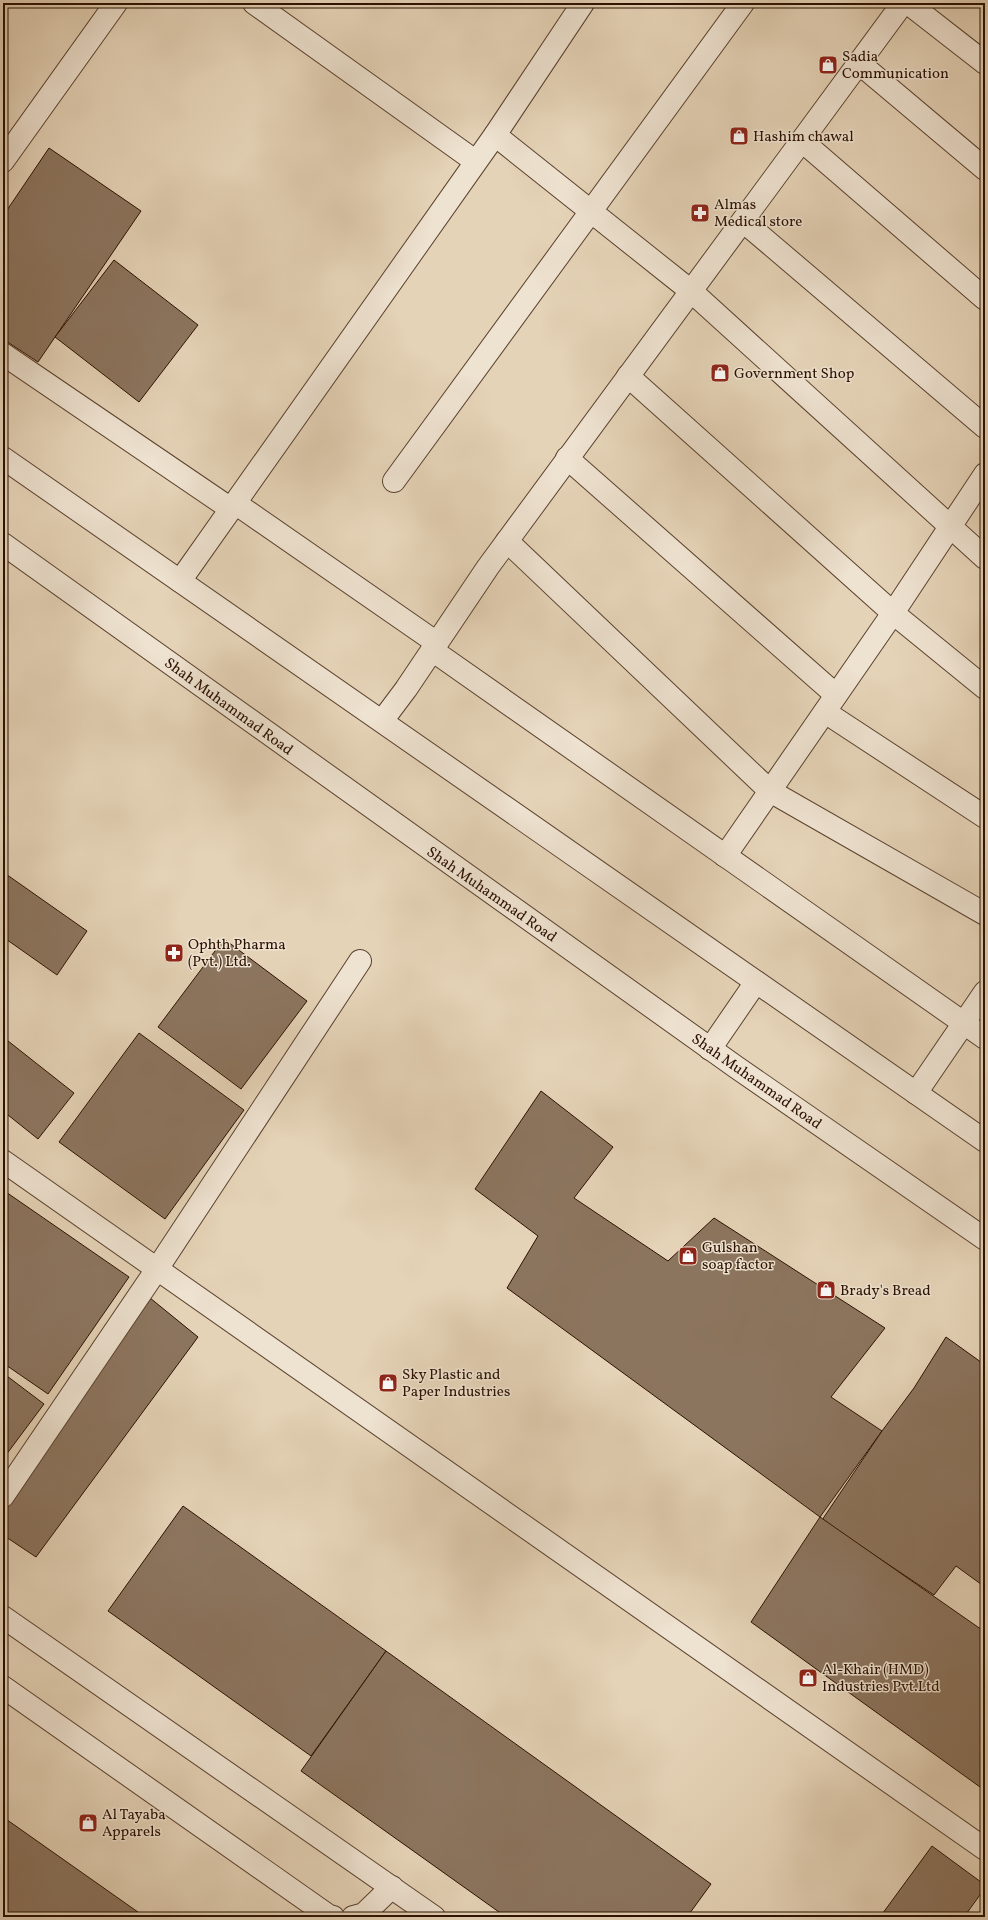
<svg xmlns="http://www.w3.org/2000/svg" width="988" height="1920" viewBox="0 0 988 1920" font-family="Vollkorn,serif">
<style>
.building{fill:#8c755f;stroke:#2b1000}
.lines{fill:none;stroke-linecap:round;stroke-linejoin:round}
.minor-casing{stroke:#5a412e;stroke-width:24}
.tertiary-casing{stroke:#5a412e;stroke-width:24}
.minor{stroke:#eee2d0;stroke-width:22}
.tertiary{stroke:#eee2d0;stroke-width:22}
.labels{text-anchor:middle;stroke-width:3;stroke-linejoin:round;paint-order:stroke}
.poi-label{font-size:15px;fill:#2b1000;stroke:#eee2d0;text-anchor:start}
.street-label{font-size:15px;fill:#2b1000;stroke:#eee2d0}
</style>
<rect width="100%" height="100%" fill="#e5d3b7"/>
<filter id="stains"><feTurbulence type="fractalNoise" baseFrequency=".005" numOctaves="4"/><feColorMatrix values="0 0 0 0 .2 0 0 0 0 .09 0 0 0 0 .02 0 0 0 .5 -.17"/></filter>
<radialGradient id="worn" r=".72"><stop offset=".6" stop-color="#630" stop-opacity="0"/><stop offset="1" stop-color="#630" stop-opacity=".3"/></radialGradient>
<g class="building">
<path d="M49 148 141 211 38 362 3 339V216Z"/>
<path d="M114 260 198 325 139 402 55 337Z"/>
<path d="M3 872 87 931 57 975 3 937Z"/>
<path d="M224 939 307 1001 241 1089 158 1027Z"/>
<path d="M139 1033 244 1110 165 1219 59 1142Z"/>
<path d="M3 1037 74 1093 38 1139 3 1111Z"/>
<path d="M541 1091 613 1147 574 1198 668 1261 714 1218 885 1328 831 1397 882 1431 820 1517 507 1288 538 1236 475 1189Z"/>
<path d="M3 1190 129 1277 48 1394 3 1363Z"/>
<path d="M139 1289 198 1337 36 1557 3 1535V1486Z"/>
<path d="M946 1337 985 1365V1587L956 1566 934 1595 822 1520 882 1431 914 1388Z"/>
<path d="M3 1373 44 1404 3 1459Z"/>
<path d="M183 1506 386 1651 311 1756 108 1611Z"/>
<path d="M820 1517 985 1632V1779L980 1787 751 1622Z"/>
<path d="M386 1651 711 1884 687 1917H506L301 1771Z"/>
<path d="M3 1817 145 1917H3Z"/>
<path d="M932 1846 985 1885V1888L964 1917H880Z"/>
</g>
<g class="lines">
<defs>
<g id="minor">
<path d="M254 3 475 161"/>
<path d="M908 3 985 63"/>
<path d="M859 63 985 169"/>
<path d="M495 135 691 291 985 558"/>
<path d="M802 141 985 299"/>
<path d="M3 161 116 3"/>
<path d="M743 221 985 427"/>
<path d="M3 354 231 509"/>
<path d="M628 376 893 613 985 688"/>
<path d="M567 458 836 695"/>
<path d="M394 481 743 3"/>
<path d="M235 503 437 643"/>
<path d="M507 541 770 791 985 914"/>
<path d="M180 581 495 135 583 3"/>
<path d="M432 650 985 1038"/>
<path d="M825 712 985 817"/>
<path d="M725 856 893 613 985 474"/>
<path d="M916 1093 985 992"/>
<path d="M3 1161 985 1849"/>
<path d="M3 1496 157 1269 360 961"/>
<path d="M3 1617 434 1917"/>
<path d="M3 1687 329 1916 333 1917"/>
<path d="M353 1917 364 1914 392 1887"/>
</g>
<g id="tertiary">
<path d="M3 458 985 1141"/>
<path d="M3 544 736 1067 985 1239"/>
<path d="M382 721 406 689 488 567 903 3"/>
<path d="M710 1049 756 982"/>
</g>
</defs>
<use href="#minor" class="minor-casing"/>
<use href="#tertiary" class="tertiary-casing"/>
<use href="#minor" class="minor"/>
<use href="#tertiary" class="tertiary"/>
</g>
<defs>
<symbol id="shop-square" viewBox="-11 -11 22 22"><rect x="-9" y="-9" width="18" height="18" rx="4" fill="#8f2418" stroke="#eee2d0"/><path d="M-5-2.5h2.3a2.7 3.5 0 0 1 5.4 0H5L5.5 6h-11ZM-1.5-2.5h3a1.5 2.3 0 0 0-3 0Z" fill="#fff"/></symbol>
<symbol id="pharmacy-square" viewBox="-11 -11 22 22"><rect x="-9" y="-9" width="18" height="18" rx="4" fill="#8f2418" stroke="#eee2d0"/><path d="M-2-6h4v4h4v4h-4v4h-4v-4h-4v-4h4Z" fill="#fff"/></symbol>
</defs>
<g fill-rule="evenodd">
<use href="#shop-square" x="817" y="54" width="22" height="22"/>
<use href="#shop-square" x="728" y="125" width="22" height="22"/>
<use href="#pharmacy-square" x="689" y="202" width="22" height="22"/>
<use href="#shop-square" x="709" y="362" width="22" height="22"/>
<use href="#pharmacy-square" x="163" y="942" width="22" height="22"/>
<use href="#shop-square" x="677" y="1245" width="22" height="22"/>
<use href="#shop-square" x="815" y="1279" width="22" height="22"/>
<use href="#shop-square" x="377" y="1372" width="22" height="22"/>
<use href="#shop-square" x="797" y="1667" width="22" height="22"/>
<use href="#shop-square" x="77" y="1812" width="22" height="22"/>
</g>
<g class="labels">
<g class="poi-label">
<text x="842" y="61">Sadia<tspan x="842" dy="17">Communication</tspan></text>
<text x="753" y="141">Hashim chawal</text>
<text x="714" y="209">Almas<tspan x="714" dy="17">Medical store</tspan></text>
<text x="734" y="378">Government Shop</text>
<text x="188" y="949">Ophth Pharma<tspan x="188" dy="17">(Pvt.) Ltd.</tspan></text>
<text x="702" y="1252">Gulshan<tspan x="702" dy="17">soap factor</tspan></text>
<text x="840" y="1295">Brady's Bread</text>
<text x="402" y="1379">Sky Plastic and<tspan x="402" dy="17">Paper Industries</tspan></text>
<text x="822" y="1674">Al-Khair (HMD)<tspan x="822" dy="17">Industries Pvt.Ltd</tspan></text>
<text x="102" y="1819">Al Tayaba<tspan x="102" dy="17">Apparels</tspan></text>
</g>
<g class="street-label">
<text transform="translate(229 706) rotate(36)" y="5">Shah Muhammad Road</text>
<text transform="translate(492 894) rotate(35)" y="5">Shah Muhammad Road</text>
<text transform="translate(757 1081) rotate(35)" y="5">Shah Muhammad Road</text>
</g>
</g>
<rect width="988" height="1920" fill="none" stroke="#e5d3b7" stroke-width="16"/>
<rect x="4" y="4" width="980" height="1912" fill="none" stroke="#2b1000" stroke-width="2"/>
<rect x="8" y="8" width="972" height="1904" fill="none" stroke="#2b1000"/>
<rect width="100%" height="100%" filter="url(#stains)"/>
<rect width="100%" height="100%" fill="url(#worn)"/>
</svg>
